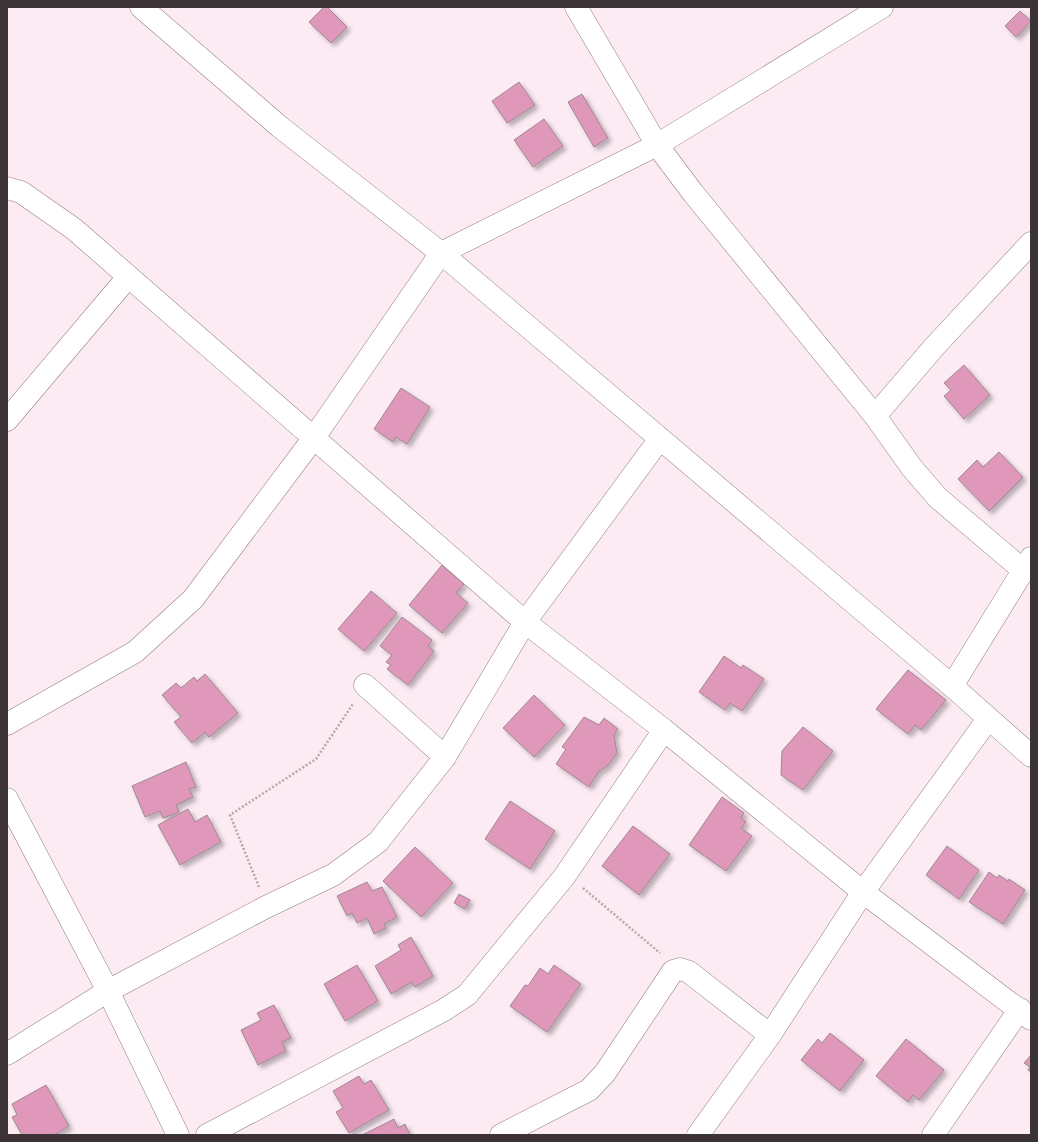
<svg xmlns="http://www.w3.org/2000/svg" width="1038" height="1142" viewBox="0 0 1038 1142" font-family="Raleway,sans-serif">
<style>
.building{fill:#df98b9;stroke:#9d8992;filter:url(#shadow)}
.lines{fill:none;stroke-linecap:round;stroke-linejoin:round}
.minor-casing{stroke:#927e87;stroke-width:23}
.path{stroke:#b6a7ad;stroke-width:2.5;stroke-dasharray:2 2;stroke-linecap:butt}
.minor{stroke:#fff;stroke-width:22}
</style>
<defs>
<filter id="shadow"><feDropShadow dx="3.5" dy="3.5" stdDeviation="2" flood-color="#0004"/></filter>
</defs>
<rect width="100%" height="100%" fill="#fdebf3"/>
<g class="building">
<path d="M324 7H327L347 27 331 43 309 22Z"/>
<path d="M1020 11 1031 21 1016 37 1005 26Z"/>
<path d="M519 82 535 105 507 123 492 101Z"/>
<path d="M582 94 608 138 594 147 568 102Z"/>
<path d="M544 119 563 146 533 167 514 140Z"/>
<path d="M964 365 990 395 964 419 944 396 951 390 944 383Z"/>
<path d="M401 388 430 407 407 444 396 437 393 442 374 429Z"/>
<path d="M999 452 1023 477 989 511 958 479 977 460 983 467Z"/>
<path d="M442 565 464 584 456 593 468 603 442 633 409 605Z"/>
<path d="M371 591 397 613 364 651 338 629Z"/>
<path d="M402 617 432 640 428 646 434 651 408 685 387 669 391 665 386 662 392 655 380 646Z"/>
<path d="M724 656 741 668 743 665 764 679 742 711 730 703 725 710 699 692Z"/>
<path d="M908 670 946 700 921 730 915 725 908 734 876 709Z"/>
<path d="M205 674 238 713 209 737 205 732 192 743 174 722 181 717 162 695 176 683 181 688 194 677 197 681Z"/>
<path d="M534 695 565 725 534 757 503 728Z"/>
<path d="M584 717 599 725 604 718 618 729 614 735 617 753 607 766 598 772 589 787 556 764 566 749 562 747Z"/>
<path d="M803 727 833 751 803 790 781 775 782 751Z"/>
<path d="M186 762 196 787 189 789 193 797 176 805 179 812 163 818 160 811 145 817 132 786Z"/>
<path d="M722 797 744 813 741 818 746 822 741 828 752 836 726 871 689 845Z"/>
<path d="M510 801 555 831 530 869 485 839Z"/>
<path d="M188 809 195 822 207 815 221 842 180 865 158 825Z"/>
<path d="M633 826 670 854 639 895 602 866Z"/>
<path d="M947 846 979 870 959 899 926 875Z"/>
<path d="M415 847 453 883 421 917 383 881Z"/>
<path d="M989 872 997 878 999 875 1008 881 1009 879 1025 890 1003 924 969 902Z"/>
<path d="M367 882 372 891 382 887 397 917 384 924 386 928 374 934 367 918 357 923 352 913 347 916 337 896Z"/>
<path d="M459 894 470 900 465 909 454 903Z"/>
<path d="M411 937 433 976 415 987 412 982 391 994 375 966 401 950 398 945Z"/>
<path d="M357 965 378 1001 345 1021 324 984Z"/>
<path d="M554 965 581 984 547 1032 510 1006 525 985 528 986 540 968 548 974Z"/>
<path d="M274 1005 291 1038 282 1042 286 1051 258 1065 241 1030 261 1020 257 1013Z"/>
<path d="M830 1033 864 1060 840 1091 801 1060 818 1039 822 1043Z"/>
<path d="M906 1039 944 1070 919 1100 913 1095 908 1102 876 1076Z"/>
<path d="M1031 1055V1072L1028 1070 1030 1067 1024 1063Z"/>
<path d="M359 1076 364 1084 371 1080 389 1110 349 1133 336 1112 343 1108 333 1091Z"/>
<path d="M46 1085 69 1126 54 1135H22L12 1117 17 1115 12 1104Z"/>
<path d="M394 1119 398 1128 405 1124 410 1135H362Z"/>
</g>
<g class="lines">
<defs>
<g id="minor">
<path d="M141 7 280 127 441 253 952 686 1031 756"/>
<path d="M576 7 657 145 693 193 875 416 912 468 938 498 1023 570"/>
<path d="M7 188 21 192 74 229 525 622 664 730 863 892 1031 1019"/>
<path d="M875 416 935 346 1031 243"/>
<path d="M7 420 128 277"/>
<path d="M365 685 445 757"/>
<path d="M952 686 1031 558"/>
<path d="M7 724 135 652 193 599 313 439 441 253 657 145 882 7"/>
<path d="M7 799 108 991 178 1135"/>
<path d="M7 1054 108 991 266 907 333 875 378 842 445 757 525 622 659 440"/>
<path d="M207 1135 444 1010 467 995 564 877 664 730"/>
<path d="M501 1135 589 1090 605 1073 673 971 680 969 689 972 770 1035"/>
<path d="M698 1135 770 1035 863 892 988 719"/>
<path d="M933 1135 1020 1009"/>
</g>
</defs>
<use href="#minor" class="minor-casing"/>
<g class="path">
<path d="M259 887 230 815 316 759 353 704"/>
<path d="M583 888 660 953"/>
</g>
<use href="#minor" class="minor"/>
</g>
<rect width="1038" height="1142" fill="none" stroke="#3c3337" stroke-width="16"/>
</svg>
